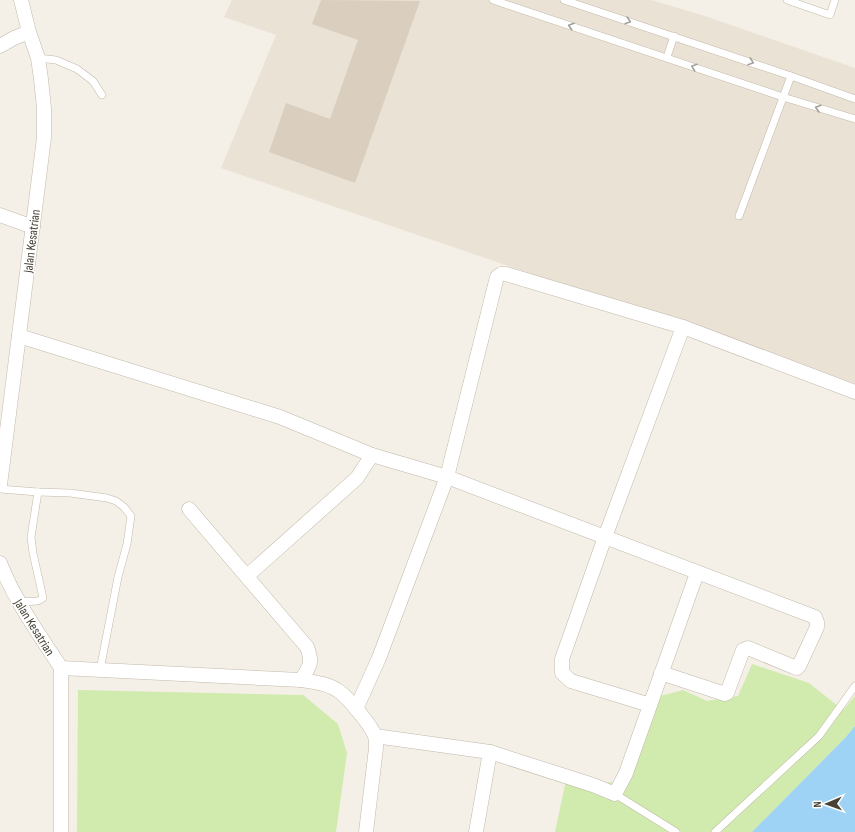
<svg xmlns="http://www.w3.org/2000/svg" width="855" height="832" viewBox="0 0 855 832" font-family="'Sofia Sans Condensed',sans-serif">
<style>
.residential{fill:#e9e2d5}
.green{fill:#d0ebad}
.water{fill:#9fd3f5}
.building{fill:#dacfbe}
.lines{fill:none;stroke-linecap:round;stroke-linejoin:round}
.lane-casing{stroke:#c1b8a9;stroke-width:8}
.street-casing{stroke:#c1b8a9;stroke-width:15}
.lane{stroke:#fff;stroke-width:7}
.street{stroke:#fff;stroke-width:14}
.oneway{stroke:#a4a09a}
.labels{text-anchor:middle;stroke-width:3;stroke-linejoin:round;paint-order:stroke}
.street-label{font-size:13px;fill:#484135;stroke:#fff}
</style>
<rect width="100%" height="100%" fill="#f5f0e7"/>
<path class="residential" d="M232 0H651L705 16 855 68V384L221 168 276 35 224 17Z"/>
<g class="green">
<path d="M752 664 809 683 843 710 855 696V726L845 738 752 832H555L566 780 594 784 623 781 660 696 683 690 707 701 738 696Z"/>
<path d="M78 690 303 695 338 724 347 753 336 832H77Z"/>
</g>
<path class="water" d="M855 726V832H752L845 738Z"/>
<path class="building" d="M321 0 420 1 355 183 269 152 286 103 330 119 358 40 312 24Z"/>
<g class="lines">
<defs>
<g id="lane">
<path d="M493 0 783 97 855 119"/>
<path d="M564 0 791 76 855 99"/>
<path d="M787 0 830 15 835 0"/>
<path d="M667 57 674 36"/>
<path d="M38 58 56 60 77 69 93 81 102 95"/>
<path d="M739 216 791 76"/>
<path d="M0 489 38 492 31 537 33 553 43 598 38 601 19 602"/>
<path d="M38 492 70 493 107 498 116 501 124 507 131 516 127 544 118 577 100 670"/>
<path d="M615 794 676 832"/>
<path d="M715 832 819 736 855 686"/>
</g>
<g id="street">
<path d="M0 46 14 38 29 32"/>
<path d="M0 215 33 227"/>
<path d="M19 336 280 417 372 455 447 477 815 617 817 622V627L799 666 797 668 794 667 748 648 743 650 727 693 725 694 661 673"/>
<path d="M0 485 44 138V108L41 79 38 58 29 32 21 0"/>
<path d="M189 509 307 647C313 663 310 666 301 680"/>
<path d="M0 563C15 601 39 634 61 668"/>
<path d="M247 576 357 478 372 455"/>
<path d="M61 668 301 680C314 682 330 684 340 692 349 699 371 725 375 736 376 740 376 744 376 748L366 832"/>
<path d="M61 668V832"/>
<path d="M650 705 571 681 562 673V659L605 537 683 327"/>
<path d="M356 709 379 658 447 477 497 277 501 274H506L683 327 855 392"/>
<path d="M375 736 490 752 593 785 615 794 626 773 697 573"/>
<path d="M476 832 490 752"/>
</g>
</defs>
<use href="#lane" class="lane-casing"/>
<use href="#street" class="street-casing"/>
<use href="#lane" class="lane"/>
<use href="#street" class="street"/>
</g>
<defs><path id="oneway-chevron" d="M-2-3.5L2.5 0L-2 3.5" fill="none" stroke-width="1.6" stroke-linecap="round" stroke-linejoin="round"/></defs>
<g class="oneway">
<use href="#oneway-chevron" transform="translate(628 21) rotate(18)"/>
<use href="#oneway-chevron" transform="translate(571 26) rotate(-162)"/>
<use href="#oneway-chevron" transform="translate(751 62) rotate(19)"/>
<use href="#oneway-chevron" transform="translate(694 67) rotate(-161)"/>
<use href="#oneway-chevron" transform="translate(818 108) rotate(-163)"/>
</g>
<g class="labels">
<g class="street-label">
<text transform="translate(31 241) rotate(-83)" y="5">Jalan Kesatrian</text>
<text transform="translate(35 627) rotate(58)" y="5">Jalan Kesatrian</text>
</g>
</g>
<g transform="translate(827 804) rotate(268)" stroke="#ffffff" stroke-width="3" paint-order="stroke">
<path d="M0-3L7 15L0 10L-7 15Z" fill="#484135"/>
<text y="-6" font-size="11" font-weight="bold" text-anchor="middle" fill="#484135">N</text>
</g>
</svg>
